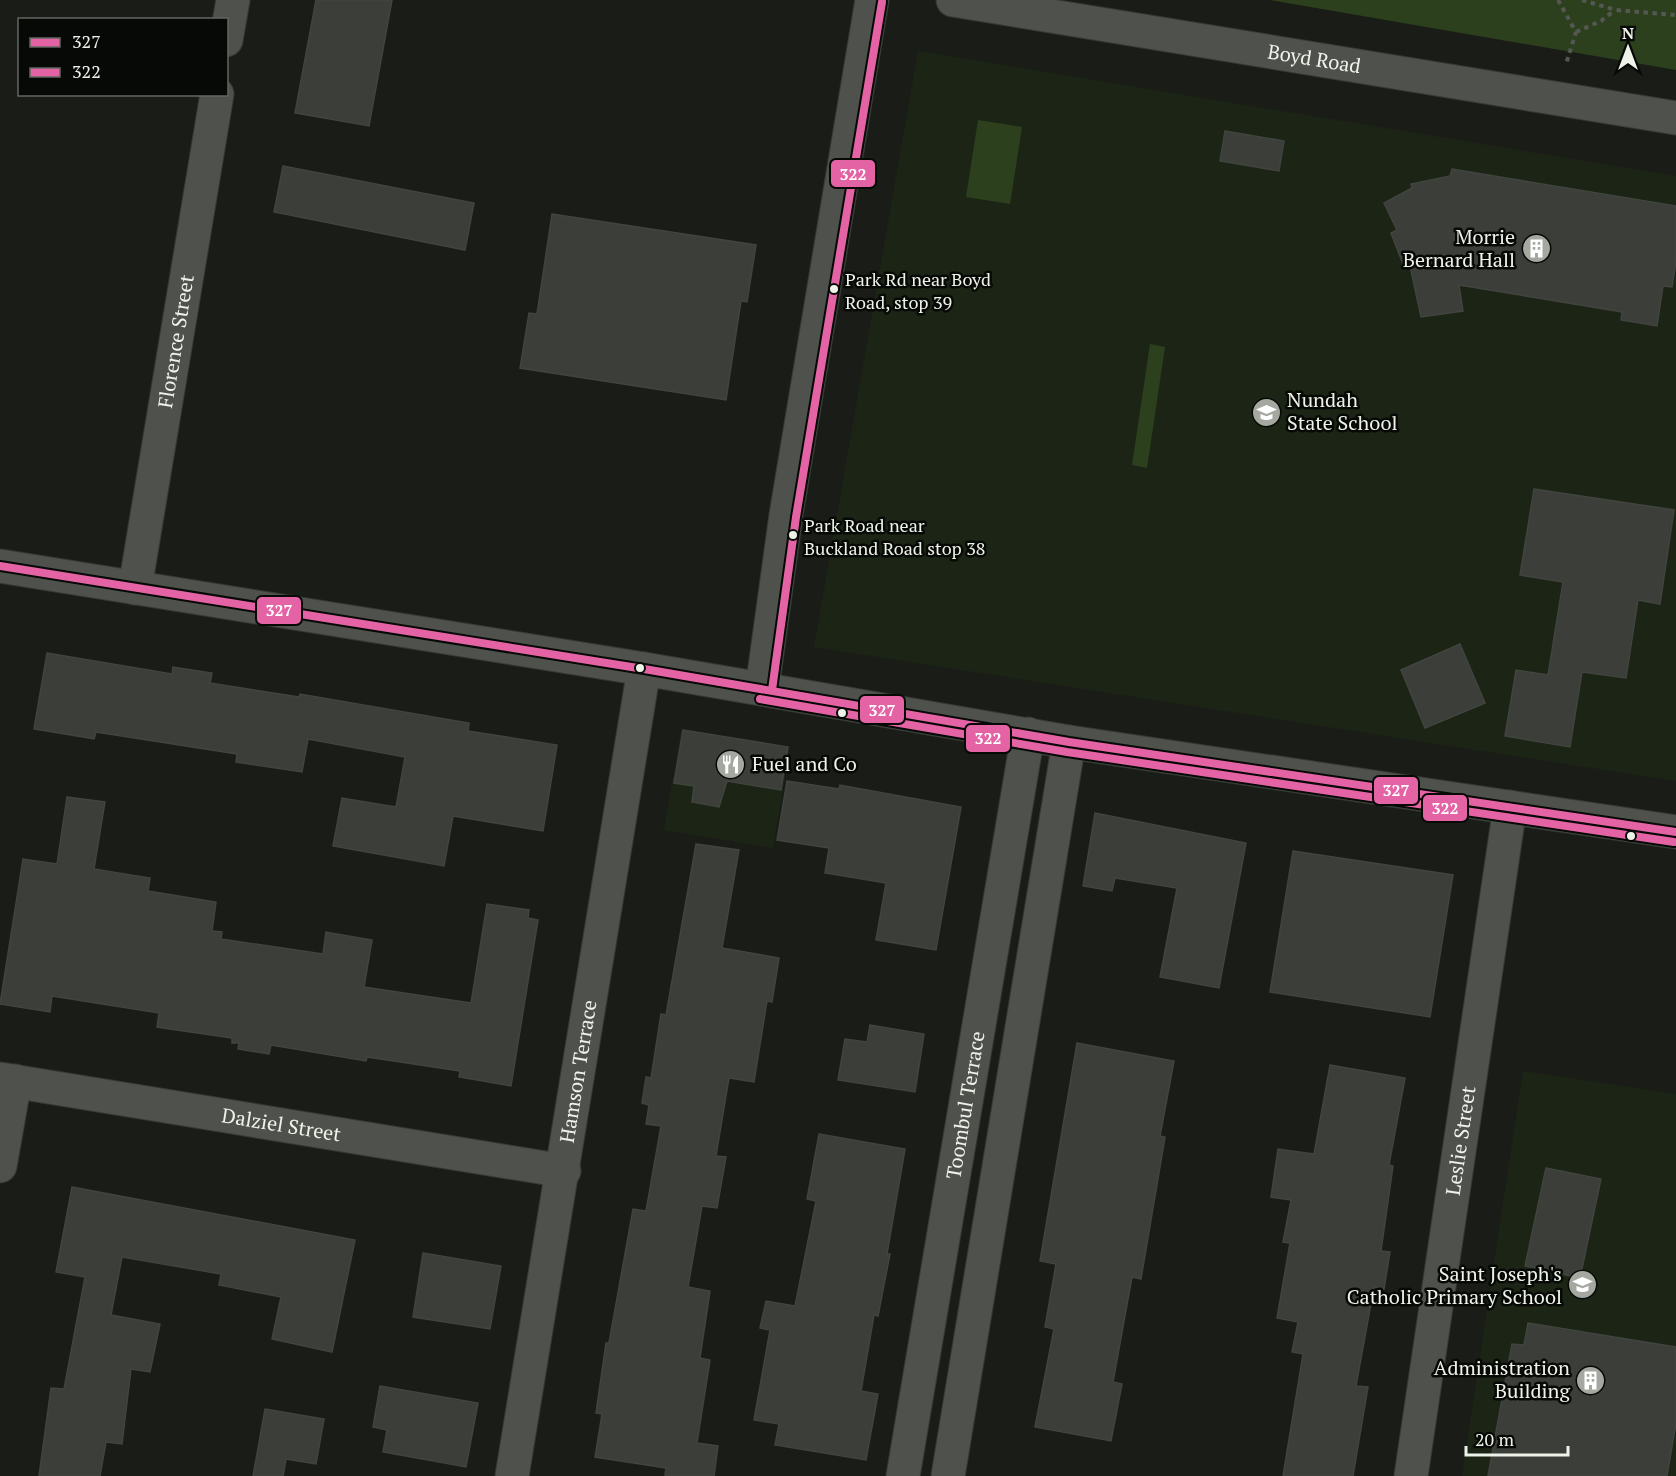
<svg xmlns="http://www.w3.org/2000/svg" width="1676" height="1476" viewBox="0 0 1676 1476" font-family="'PT Serif',serif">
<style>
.built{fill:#1c2515}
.green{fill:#2c401d}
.building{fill:#3b3e39;stroke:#41443f;stroke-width:1.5}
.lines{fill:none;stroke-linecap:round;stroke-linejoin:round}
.minor-casing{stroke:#363a35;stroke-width:35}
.tertiary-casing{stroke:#363a35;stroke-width:35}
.path{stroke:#555852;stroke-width:4;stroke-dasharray:4.5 4.5;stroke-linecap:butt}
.minor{stroke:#4e514c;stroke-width:33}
.tertiary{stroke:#4e514c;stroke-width:33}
.bus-1-casing{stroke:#060905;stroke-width:12}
.bus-2-casing{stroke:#060905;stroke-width:12}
.bus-1{stroke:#e463a4;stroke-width:8}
.bus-2{stroke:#e463a4;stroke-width:8}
.bus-dot{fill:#eef3ea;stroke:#060905;stroke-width:2}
.labels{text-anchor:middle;stroke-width:5;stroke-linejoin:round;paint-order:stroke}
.bus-label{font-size:18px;fill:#eef3ea;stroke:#060905;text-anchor:start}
.street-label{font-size:20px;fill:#eef3ea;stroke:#060905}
.poi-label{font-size:20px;fill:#eef3ea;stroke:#060905;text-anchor:end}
.line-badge{stroke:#060905;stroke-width:2}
.badge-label{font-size:16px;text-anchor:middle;font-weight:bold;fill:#fff}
</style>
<rect width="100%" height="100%" fill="#1a1d17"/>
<g class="built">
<path d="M918 51 1676 176V781L814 647Z"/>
<path d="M681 730 790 748 773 848 664 830Z"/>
<path d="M1523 1071 1676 1094V1476H1462Z"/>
</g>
<g class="green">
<path d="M1270 0H1676V70Z"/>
<path d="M978 120 1022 127 1010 204 966 197Z"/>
<path d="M1150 344 1165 347 1147 468 1132 465Z"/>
</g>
<g class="building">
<path d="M316 0H392L369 126 295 113Z"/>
<path d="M1225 131 1284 141 1279 171 1220 161Z"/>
<path d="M283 166 474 203 465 250 274 212Z"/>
<path d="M1452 169 1676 206V261L1672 287 1663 286 1657 326 1621 320 1622 312 1459 285 1463 311 1421 317 1409 261 1403 264 1391 233 1397 230 1384 203 1412 188 1411 184 1450 176Z"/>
<path d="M552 214 756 245 747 302 741 301 726 400 520 368 529 313 537 314Z"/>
<path d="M1534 489 1674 510 1660 604 1638 600 1626 678 1582 672 1570 747 1505 736 1516 670 1548 675 1563 582 1520 575Z"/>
<path d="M1460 644 1485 703 1425 728 1401 670Z"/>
<path d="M47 653 172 674 173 667 212 673 210 683 299 697 300 694 469 723 468 731 557 745 543 831 453 816 444 866 333 846 342 798 396 807 405 757 308 739 302 772 236 762 237 754 96 732 94 739 34 729Z"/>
<path d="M683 730 788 747 781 790 727 781 719 807 692 802 694 786 674 783Z"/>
<path d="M787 781 839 789 840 785 961 807 936 950 876 940 886 883 825 873 829 848 777 840Z"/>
<path d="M67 797 105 802 94 869 150 878 148 891 216 902 212 931 222 932 221 939 323 954 326 932 372 940 364 987 471 1003 487 904 529 910 528 918 538 920 511 1086 459 1077 460 1071 367 1057 366 1061 271 1045 269 1054 238 1049 239 1043H232V1038L157 1027 159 1013 52 996 50 1012 0 1004 23 859 57 864Z"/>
<path d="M1095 813 1246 843 1219 988 1160 977 1177 888 1115 878 1112 891 1083 886Z"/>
<path d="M696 844 739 850 722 948 779 958 772 1002 767 1001 754 1082 729 1078 716 1156 726 1157 717 1208 702 1206 688 1287 710 1291 700 1358 710 1360 697 1443 718 1446 714 1476H665L666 1468 595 1457 602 1414 596 1413 606 1343H609L633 1209 646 1211 661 1126 646 1124 649 1105 642 1103 646 1077 651 1078 661 1014 666 1015Z"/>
<path d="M1293 851 1453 875 1430 1017 1270 992Z"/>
<path d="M870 1025 924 1034 915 1092 838 1080 845 1039 867 1042Z"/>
<path d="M1077 1043 1174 1061 1160 1136 1165 1137 1141 1279 1132 1277 1113 1382 1122 1384 1111 1441 1035 1427 1054 1329 1045 1327 1056 1264 1040 1261Z"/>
<path d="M1330 1065 1405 1078 1389 1165 1393 1166 1381 1251 1390 1252 1384 1289 1374 1287 1356 1386 1368 1387 1353 1476H1283L1303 1354 1292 1352 1298 1322 1277 1318 1290 1243 1283 1242 1291 1200 1271 1197 1278 1149 1314 1154Z"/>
<path d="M819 1134 905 1149 887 1254H890L878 1316 874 1315 861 1391 878 1394 866 1460 775 1445 779 1424 754 1420 770 1330 760 1328 766 1301 795 1306 816 1201 807 1199Z"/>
<path d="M1546 1168 1601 1179 1580 1278 1525 1266Z"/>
<path d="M72 1187 355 1240 332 1352 272 1339 281 1297 219 1285 221 1274 122 1257 111 1315 160 1324 150 1372 131 1369 122 1444 106 1442 100 1476H39L51 1388 64 1389 85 1277 56 1272Z"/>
<path d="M423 1253 501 1266 490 1329 413 1317Z"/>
<path d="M1528 1323 1676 1347V1423L1667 1476H1488L1512 1344 1524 1345Z"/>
<path d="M380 1386 478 1403 466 1467 383 1452 387 1430 373 1427Z"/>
<path d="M265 1409 324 1419 316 1464 286 1459 283 1476H253Z"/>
</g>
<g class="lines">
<defs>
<g id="minor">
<path id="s1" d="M953 0 1676 118"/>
<path d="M226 40 233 0"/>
<path id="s2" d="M135 588 217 94"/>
<path d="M762 689 786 515 872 0"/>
<path id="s3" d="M0 1079 564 1171"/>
<path d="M0 1166 15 1081"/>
<path id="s4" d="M512 1476 644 669"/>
<path id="s5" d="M903 1476 1028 734"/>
<path d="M948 1476 1069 742"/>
<path id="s6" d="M1411 1476 1510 807"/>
</g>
<path id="tertiary" d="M0 566 644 669 1069 742 1676 832"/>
</defs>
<use href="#minor" class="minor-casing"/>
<use href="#tertiary" class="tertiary-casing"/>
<g class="path">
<path d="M1558 0 1576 32 1566 64"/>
<path d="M1582 0 1616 10 1676 15"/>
<path d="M1576 32 1601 21 1615 10"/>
</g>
<use href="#minor" class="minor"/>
<use href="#tertiary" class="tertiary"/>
<defs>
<path id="bus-1" d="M0 566 644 669 1069 742 1676 832"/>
<g id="bus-2">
<path d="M772 690 796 517 882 2"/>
<path d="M760 699 1067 752 1674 842"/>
</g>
</defs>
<use href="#bus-1" class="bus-1-casing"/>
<use href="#bus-2" class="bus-2-casing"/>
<use href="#bus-1" class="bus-1"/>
<use href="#bus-2" class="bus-2"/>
</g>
<defs>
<symbol id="building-disc" viewBox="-11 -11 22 22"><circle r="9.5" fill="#a4a8a0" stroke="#060905"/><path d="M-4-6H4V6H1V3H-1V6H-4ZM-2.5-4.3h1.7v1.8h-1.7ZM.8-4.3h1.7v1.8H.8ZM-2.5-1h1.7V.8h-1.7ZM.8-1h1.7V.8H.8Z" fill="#fff"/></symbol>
<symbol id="school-disc" viewBox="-11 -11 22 22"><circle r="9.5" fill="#a4a8a0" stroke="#060905"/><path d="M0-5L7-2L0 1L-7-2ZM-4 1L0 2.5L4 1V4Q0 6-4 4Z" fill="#fff"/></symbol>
<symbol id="restaurant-disc" viewBox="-11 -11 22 22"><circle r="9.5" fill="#a4a8a0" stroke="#060905"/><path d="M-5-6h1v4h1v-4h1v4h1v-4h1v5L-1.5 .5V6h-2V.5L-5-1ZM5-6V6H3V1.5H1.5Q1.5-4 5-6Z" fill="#fff"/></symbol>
</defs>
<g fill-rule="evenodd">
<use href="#building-disc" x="1520" y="232" width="33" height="33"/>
<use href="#school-disc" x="1250" y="396" width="33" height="33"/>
<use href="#restaurant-disc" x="714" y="748" width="33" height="33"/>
<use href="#school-disc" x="1566" y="1268" width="33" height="33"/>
<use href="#building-disc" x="1574" y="1364" width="33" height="33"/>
</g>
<g class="bus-dot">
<circle cx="834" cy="289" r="5"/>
<circle cx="793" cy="535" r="5"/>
<circle cx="640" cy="668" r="5"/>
<circle cx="842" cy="713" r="5"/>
<circle cx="1631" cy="836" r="5"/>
</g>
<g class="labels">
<g class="bus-label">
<text x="845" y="286">Park Rd near Boyd<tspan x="845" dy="23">Road, stop 39</tspan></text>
<text x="804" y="532">Park Road near<tspan x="804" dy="23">Buckland Road stop 38</tspan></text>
</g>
<g class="street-label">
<text dy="7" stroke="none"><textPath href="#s1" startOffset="366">Boyd Road</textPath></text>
<text dy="7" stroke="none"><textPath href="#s2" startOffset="250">Florence Street</textPath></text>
<text dy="7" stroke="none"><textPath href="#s4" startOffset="410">Hamson Terrace</textPath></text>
<text dy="7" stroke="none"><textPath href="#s5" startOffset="376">Toombul Terrace</textPath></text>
<text dy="7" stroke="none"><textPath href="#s3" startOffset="285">Dalziel Street</textPath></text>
<text dy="7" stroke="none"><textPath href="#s6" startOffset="339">Leslie Street</textPath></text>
</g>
<g class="poi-label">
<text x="1515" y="244">Morrie<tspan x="1515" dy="23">Bernard Hall</tspan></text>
<text x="1287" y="407" text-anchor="start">Nundah<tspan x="1287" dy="23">State School</tspan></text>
<text x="752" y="771" text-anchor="start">Fuel and Co</text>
<text x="1562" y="1281">Saint Joseph's<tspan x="1562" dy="23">Catholic Primary School</tspan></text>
<text x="1570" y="1375">Administration<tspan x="1570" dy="23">Building</tspan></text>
</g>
</g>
<g class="line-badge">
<rect x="830" y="159" width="46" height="29" rx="6" fill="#e463a4"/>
<rect x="256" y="596" width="46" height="29" rx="6" fill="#e463a4"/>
<rect x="859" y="695" width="46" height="29" rx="6" fill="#e463a4"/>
<rect x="965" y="724" width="46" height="29" rx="6" fill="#e463a4"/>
<rect x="1373" y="776" width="46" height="29" rx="6" fill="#e463a4"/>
<rect x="1422" y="794" width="46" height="28" rx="6" fill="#e463a4"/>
</g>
<g class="badge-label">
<text x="853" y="180">322</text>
<text x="279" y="616">327</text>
<text x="882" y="716">327</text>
<text x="988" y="744">322</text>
<text x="1396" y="796">327</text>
<text x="1445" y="814">322</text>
</g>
<rect x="18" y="18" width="210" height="78" fill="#060905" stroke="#636761" stroke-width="1.5"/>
<rect x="30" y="38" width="30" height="9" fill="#e463a4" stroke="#636761" stroke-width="1.5"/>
<text x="72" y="48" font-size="18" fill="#eef3ea">327</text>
<rect x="30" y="68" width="30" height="9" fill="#e463a4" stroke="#636761" stroke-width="1.5"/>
<text x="72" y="78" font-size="18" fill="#eef3ea">322</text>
<g transform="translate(1628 48)" stroke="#060905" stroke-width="4.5" paint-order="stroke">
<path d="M0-4.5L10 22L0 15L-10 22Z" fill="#eef3ea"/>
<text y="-9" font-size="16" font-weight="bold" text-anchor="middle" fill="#eef3ea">N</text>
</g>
<path d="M1466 1446v9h102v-9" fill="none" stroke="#eef3ea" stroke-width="3"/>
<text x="1475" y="1446" font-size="18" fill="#eef3ea" stroke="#060905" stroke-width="4.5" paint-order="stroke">20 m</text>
</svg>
